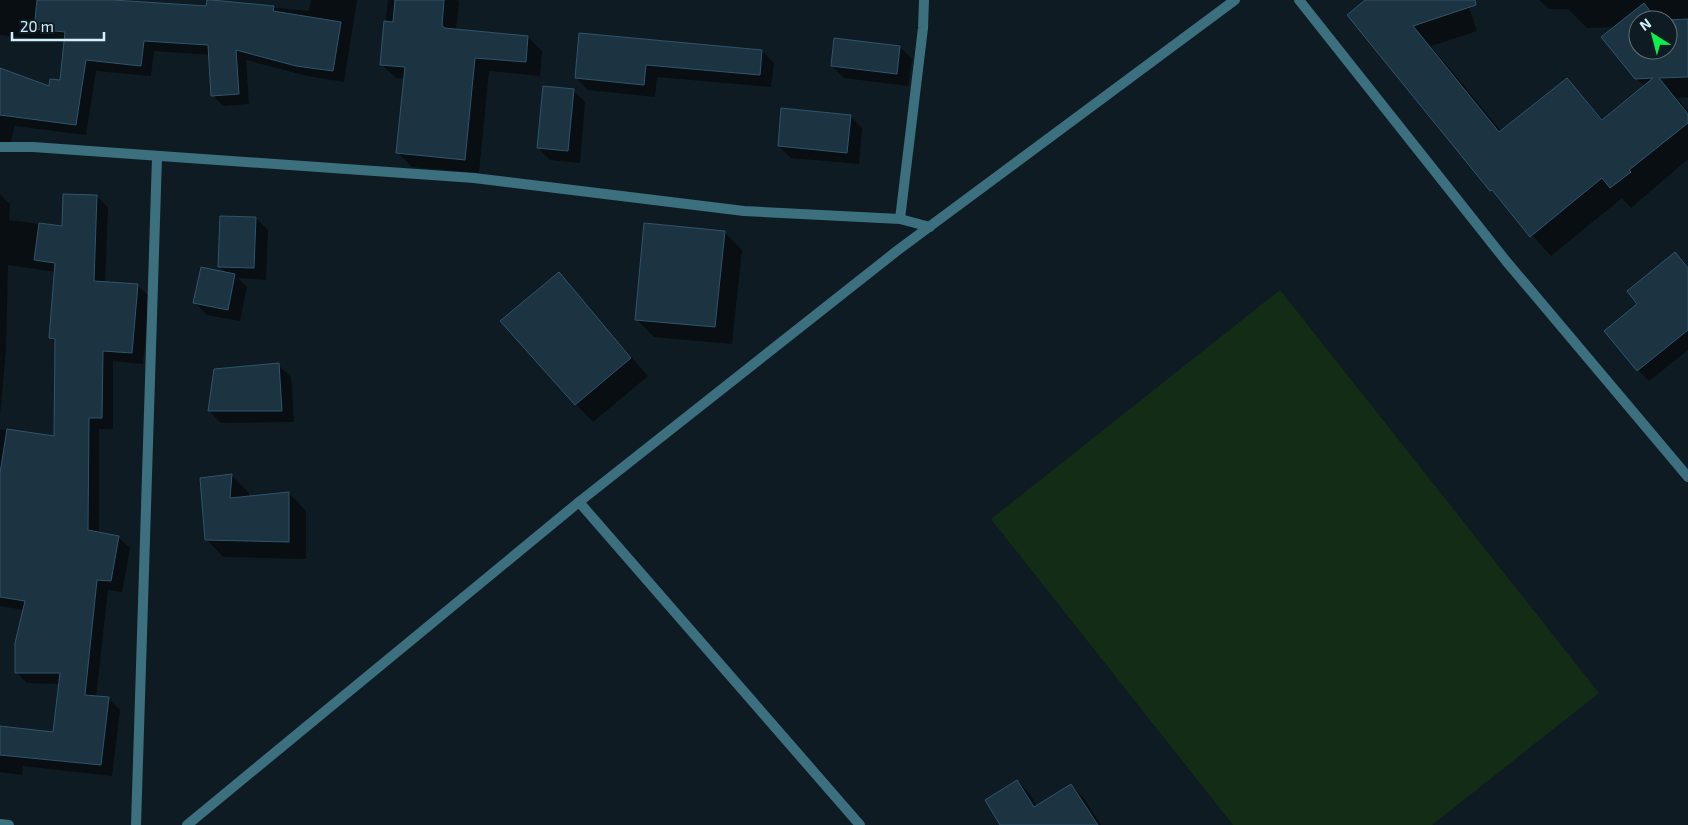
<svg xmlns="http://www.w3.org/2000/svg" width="1688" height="825" viewBox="0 0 1688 825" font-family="'Exo 2',sans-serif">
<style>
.green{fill:#122c16}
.shadow{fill:#0007;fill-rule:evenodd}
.building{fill:#1c3342;stroke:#2f556d}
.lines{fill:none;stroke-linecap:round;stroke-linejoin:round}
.street{stroke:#3c707f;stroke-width:10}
</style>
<rect width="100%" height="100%" fill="#0f1b22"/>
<path class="green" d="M1280 290 1599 693 1432 825H1233L991 519Z"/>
<g class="shadow">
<path d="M0 0H108L208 7V1L309 11 311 0H357L344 82 307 76 246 60 249 104 223 106 213 95 210 55 154 51 151 76 96 71 86 135 15 126 9 148 0 146V69L50 88 61 82 65 41 0 35Z"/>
<path d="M388 0H457L459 2 456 29 528 37 542 51 540 76 489 71 479 173 412 167 398 153 405 79 396 78 381 64Z"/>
<path d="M1367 0H1465L1468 4 1477 31 1431 46 1502 132 1567 79 1604 120 1645 87 1636 78 1616 27 1587 28 1568 9H1549L1539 0H1688V97L1677 98 1688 111V159L1631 208 1622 198 1551 256 1491 190ZM1638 20H1668V50H1638Z"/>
<path d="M580 35 762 51 774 63 771 87 657 77 655 97 588 90 576 78Z"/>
<path d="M900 47 912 59 908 86 844 78 832 66Z"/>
<path d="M573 90 585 102 580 163 550 160 538 148Z"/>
<path d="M850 116 862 128 859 164 791 158 779 146Z"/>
<path d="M0 194 10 204 9 220 63 227 97 196 108 208 105 283 137 285 149 296 143 364 113 361V429H99V534L118 537 130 548 122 592 108 590 96 697 109 699 120 710 112 776 23 766 22 775 0 772V727L55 734 60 684 27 683 16 672 24 610 0 606V429L55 438 56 344 50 338 56 272 8 265 6 349 0 415Z"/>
<path d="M256 218 268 230 266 280 238 278 247 287 240 321 207 315 195 303 227 274 219 266Z"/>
<path d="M724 232 742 250 732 344 654 337 636 319Z"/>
<path d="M1675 254 1688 267V350L1649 381 1638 370 1639 304Z"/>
<path d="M559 274 648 376 593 422 576 404Z"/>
<path d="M278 365 291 377 294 422 221 423 209 411 215 370Z"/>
<path d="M231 475 249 493V497L289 493 306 511V559L223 557 206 539Z"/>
<path d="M1017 781 1029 793 1037 806 1071 785 1083 797 1101 825H1002Z"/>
</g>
<g class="building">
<path d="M37 0H113L206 6 207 0H212L274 6 273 11 341 22 333 71 296 66 236 50 239 94 211 96 208 45 144 41 141 66 86 60 76 125 0 115V68L49 86 50 79 60 80 65 32 34 29Z"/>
<path d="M395 0H444L442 26 445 28 528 36 526 62 475 58 465 160 396 153 405 67 380 65 384 21 393 22Z"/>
<path d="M1365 0H1475L1476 5 1413 26 1499 132 1567 78 1602 120 1653 78 1635 79 1601 37 1644 3 1657 20H1638V50H1668V20L1688 19V77L1659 78 1688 114V123L1629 170 1631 172 1610 188 1602 178 1530 237 1492 190 1490 191 1347 15Z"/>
<path d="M579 33 762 50 760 75 646 65 644 85 575 78Z"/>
<path d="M834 38 900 46 897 74 831 66Z"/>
<path d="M543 86 574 89 568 151 537 148Z"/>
<path d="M781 108 851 115 847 153 778 146Z"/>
<path d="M63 194 97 195 94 281 138 284 132 353 103 351 102 418H89L88 530 119 536 111 581 97 580 85 695 109 697 101 765 0 755V726L53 732 60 673H15V643L25 601 0 597V473L7 429 54 436 55 339 49 338 55 263 34 260 39 223 62 226Z"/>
<path d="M220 216 256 217 254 268 218 267Z"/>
<path d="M644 223 725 231 715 327 635 320Z"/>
<path d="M1675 252 1688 268V330L1637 371 1604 331 1637 304 1627 291Z"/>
<path d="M201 267 235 274 228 310 193 303Z"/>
<path d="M559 272 631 358 575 405 500 321Z"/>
<path d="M279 363 282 411H208L214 369Z"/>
<path d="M232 474 230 498 289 492V542L205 540 200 478Z"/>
<path d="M1017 780 1034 807 1071 784 1098 825H1000L985 800Z"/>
</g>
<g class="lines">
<g class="street">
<path d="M1299 0 1506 261 1688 477"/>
<path d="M0 147H33L474 178 744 211 900 219 930 227"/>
<path d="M900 219 923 28 924 0"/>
<path d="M579 502 860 825"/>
<path d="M0 824 9 825"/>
<path d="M136 825 157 157"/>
<path d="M187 825 579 502 898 250 1235 0"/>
</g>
</g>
<g transform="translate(1653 35) rotate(324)"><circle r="24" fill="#0f1b22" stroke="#5d707a"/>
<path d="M0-4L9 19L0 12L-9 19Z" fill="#0cef4e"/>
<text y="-8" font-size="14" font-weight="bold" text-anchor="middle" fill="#d2f0fd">N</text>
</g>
<path d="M12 32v8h92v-8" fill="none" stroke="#d2f0fd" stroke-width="2.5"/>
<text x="20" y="32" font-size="15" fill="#d2f0fd" stroke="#0f1b22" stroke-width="4" paint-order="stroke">20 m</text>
</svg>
